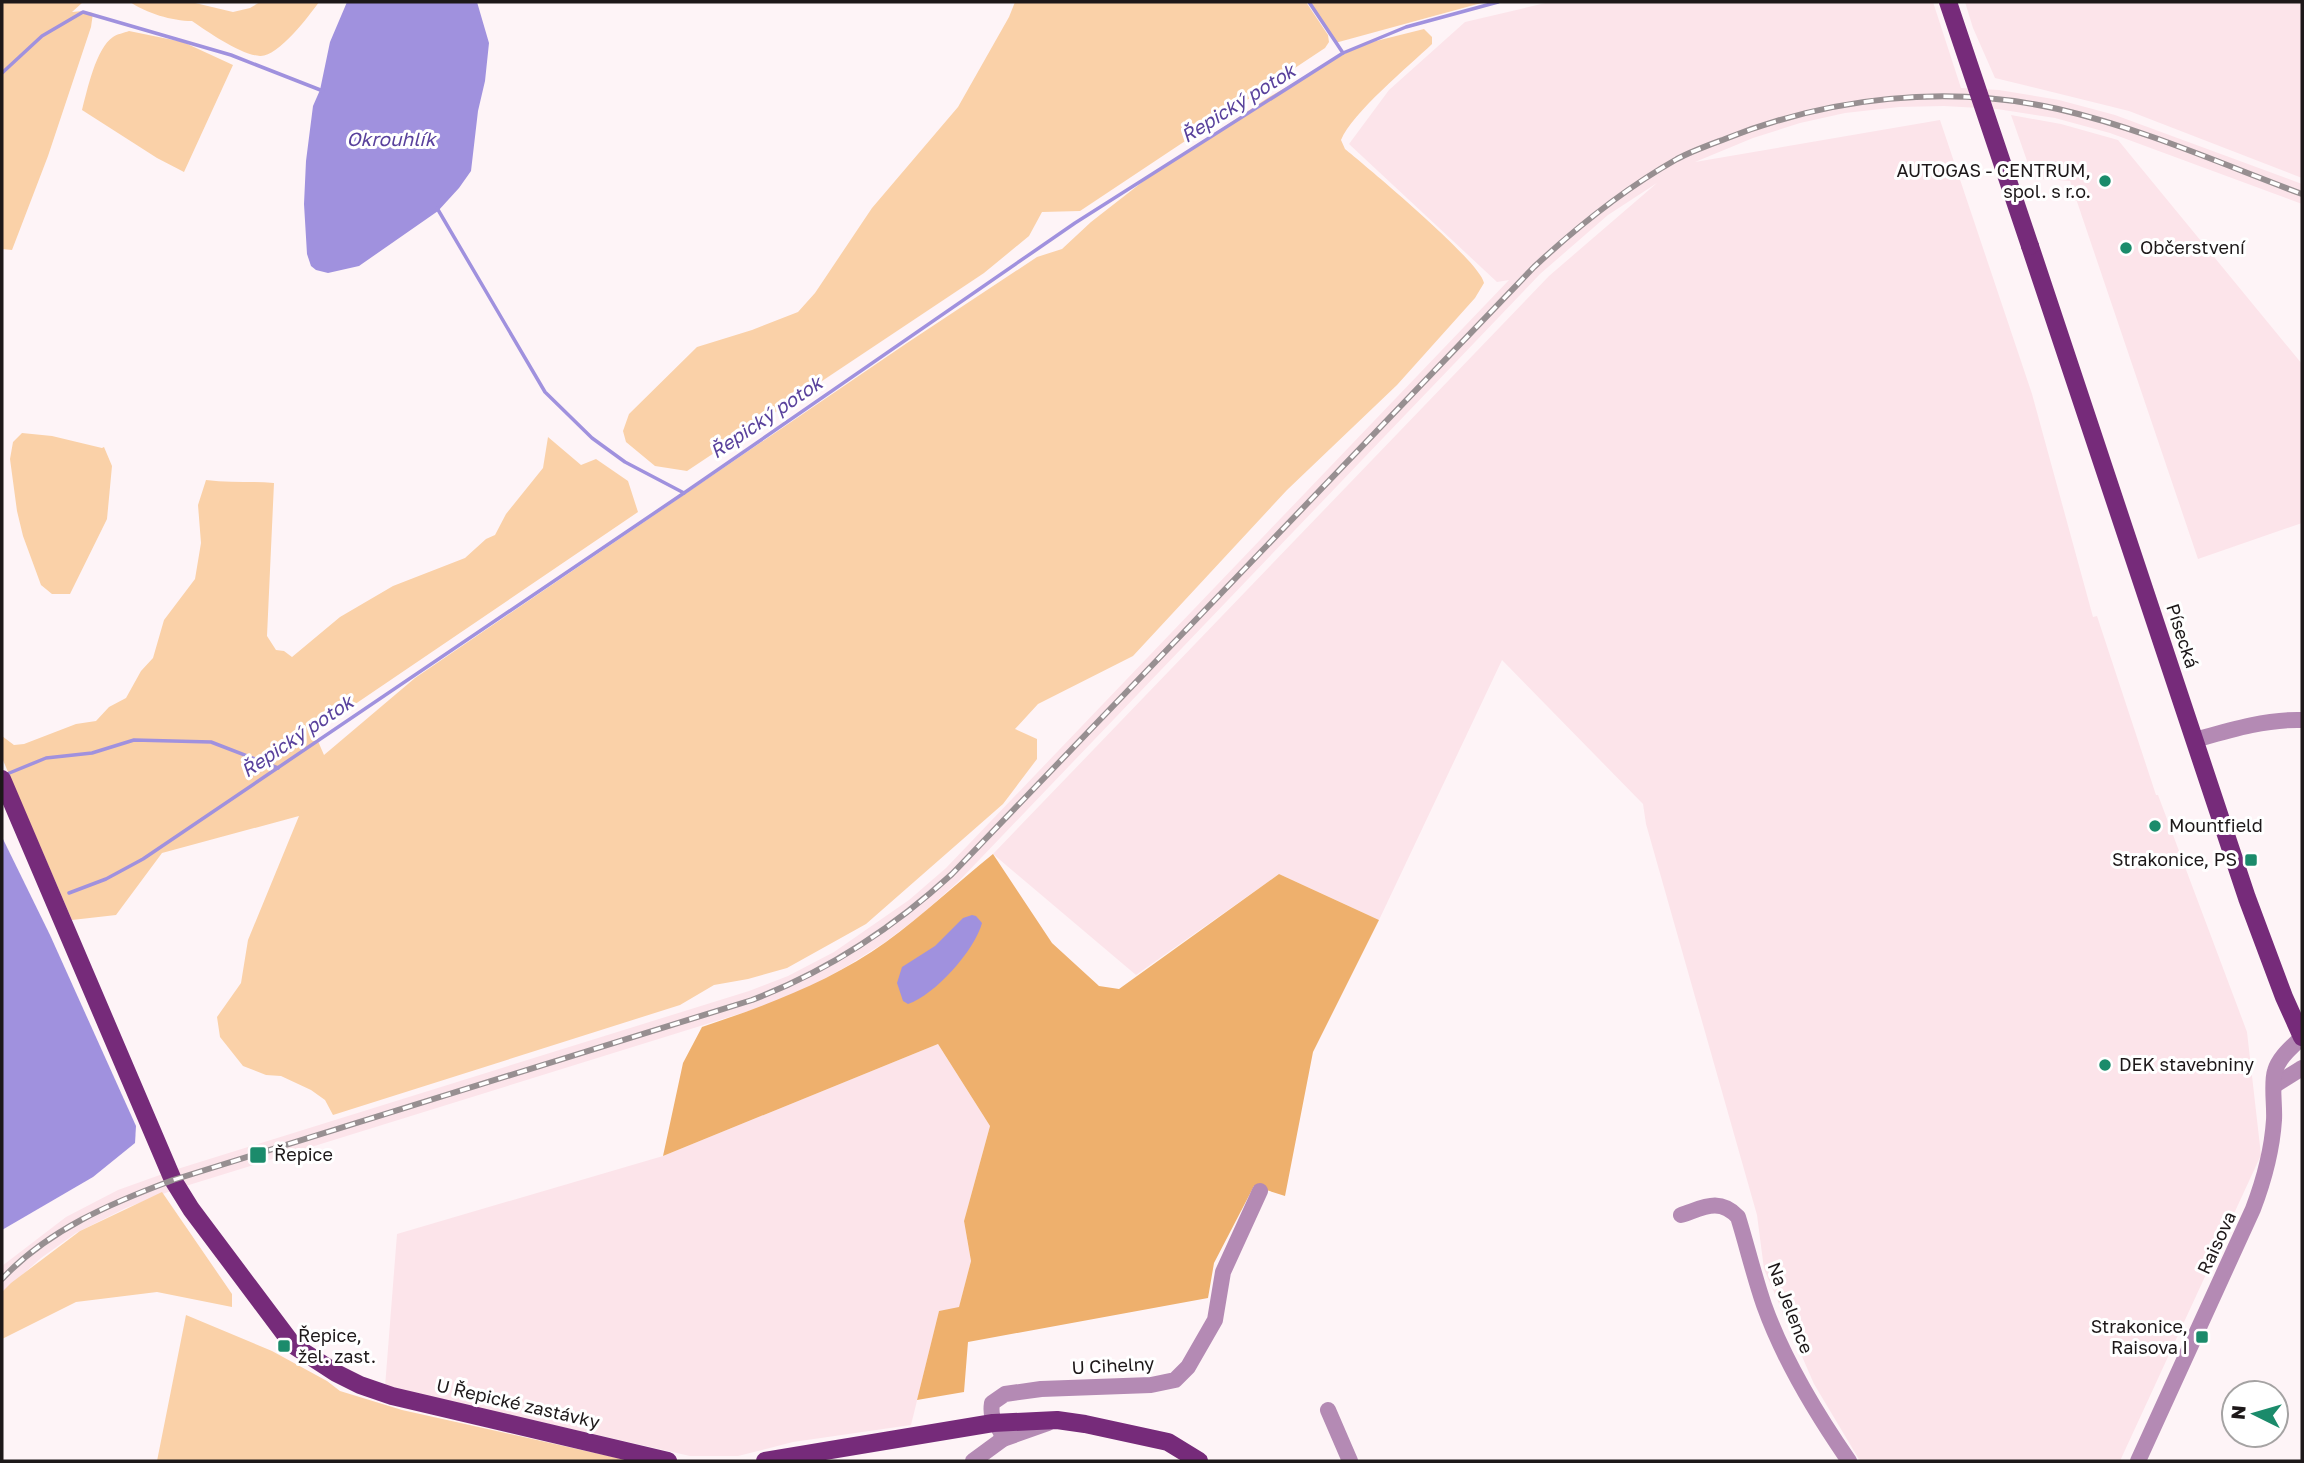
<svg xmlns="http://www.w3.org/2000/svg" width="2304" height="1463" viewBox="0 0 2304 1463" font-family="'Golos Text',sans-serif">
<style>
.built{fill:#fce4ea}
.green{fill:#fad1a8}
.forest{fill:#eeb06d}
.water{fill:#a091de}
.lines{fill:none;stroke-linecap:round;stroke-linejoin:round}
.stream{stroke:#a091de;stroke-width:3.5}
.minor{stroke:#b48ab4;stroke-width:16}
.major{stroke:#762b7a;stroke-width:18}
.rail-casing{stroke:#978f91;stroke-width:6}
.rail{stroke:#fff;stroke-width:3.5;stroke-dasharray:10;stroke-linecap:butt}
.major-bridge{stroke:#762b7a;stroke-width:18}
.poi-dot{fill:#1b8b6b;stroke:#fff;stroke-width:2.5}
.labels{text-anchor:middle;stroke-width:6;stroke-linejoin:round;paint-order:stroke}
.poi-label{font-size:18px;fill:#1d1819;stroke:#fff;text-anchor:start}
.street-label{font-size:18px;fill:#1d1819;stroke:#fff}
.water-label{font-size:19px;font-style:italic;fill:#59419c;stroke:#fff}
</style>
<rect width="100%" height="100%" fill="#fef4f7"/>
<g class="built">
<path d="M1550 2H1933L1961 88 1999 90 2059 100 2115 115 2302 184V204L2110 133 2055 118 1997 109 1944 106 1899 107 1845 113 1800 123 1753 138 1695 162 1940 120 2032 394 2093 617 2097 616 2156 795H2158L2247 1032 2261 1155 2120 1461H1860L1814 1384 1764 1269 1757 1215 1646 824 1643 804 1502 660 1379 920 1279 874 1136 975 993 854 1549 276 1657 183 1608 215 1540 274 959 881 921 915 884 943 844 968 796 994 755 1009 176 1189 126 1208 76 1233 41 1258 2 1293V1266L66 1217 118 1190 171 1171 749 991 788 976 834 952 909 900 946 868 1509 280 1497 282 1349 144 1389 90 1465 22Z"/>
<path d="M1965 2H2302V178L2129 111 1995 78 1973 28Z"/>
<path d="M2011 115 2061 124 2118 140 2302 364V523L2198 559 2070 181 2033 178Z"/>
<path d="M938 1044 990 1126 964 1221 971 1261 959 1308 939 1311 911 1425 793 1442 738 1456H690L385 1387 397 1234 663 1156Z"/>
</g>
<g class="green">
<path d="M2 2H83L72 12 83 11 93 13 91 27 48 156 12 250 2 249Z"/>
<path d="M130 2H191L233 12 250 8 260 2H319C309 16 278 57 260 56 241 55 208 32 192 21 172 21 146 13 130 2Z"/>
<path d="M1015 2H1306L1328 35 1329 42 1325 48 1080 211 1042 212 1029 236 984 273 687 471 655 466 626 442 623 431 629 414 697 347 752 330 798 312 815 293 872 208 958 107 1009 17Z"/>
<path d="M1308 2H1485L1335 43Z"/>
<path d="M1424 29 1432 37V44C1409 66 1352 113 1341 140L1345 149C1368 168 1480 261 1484 283L1475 298 1397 385 1287 490 1133 656 1038 704 1015 729 1037 739V759L1003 804 866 924 787 968 748 979 714 985 680 1005 333 1115 325 1100 311 1090 281 1076 266 1075 243 1066 220 1037 217 1017 241 983 248 940 299 816 162 853 116 915 72 920 2 758V736L14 745 24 744 76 724 96 721 109 707 126 698 141 671 153 658 164 620 195 579 201 543 198 505 206 480C229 483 251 481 274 483L267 636 276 650 284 651 292 657 340 617 393 586 465 558 486 539 495 535 506 514 543 468 548 437 581 465 596 459 628 481 638 512 314 732 324 755 415 678 907 343 1037 257 1062 249 1091 222 1150 176 1269 97 1360 45Z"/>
<path d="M129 31 183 42 233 65 184 172 157 158 82 110C87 91 96 48 113 37 117 34 124 33 129 31Z"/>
<path d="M22 433 52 436 102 448 104 447 112 466 107 519 70 594H52L41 585 23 536 17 511 10 459 13 442Z"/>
<path d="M162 1192 232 1294V1307L157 1292 76 1302 2 1339V1292L11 1283 80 1231Z"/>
<path d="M186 1315 272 1351 327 1381 340 1391 402 1410 631 1461H157Z"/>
</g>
<path class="forest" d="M993 854 1052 943 1099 986 1119 989 1279 874 1379 920 1313 1052 1285 1196 1254 1186 1214 1263 1208 1298 968 1342 964 1392 917 1400 939 1311 959 1307 971 1261 964 1221 990 1126 938 1044 663 1156 683 1063 702 1027C767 1005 830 982 886 942 923 915 957 883 993 854Z"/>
<g class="water">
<path d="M347 2H477L489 43 485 81 478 111 471 171 459 188 438 211 359 266 328 273 316 270 311 266 307 254 304 204 306 161 313 106 320 90 330 42Z"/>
<path d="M2 837 50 935 136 1126 135 1143 93 1177 2 1230Z"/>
<path d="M972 915 976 916 982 923C975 950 935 995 908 1004L903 1001 897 983 902 967 935 946 963 918Z"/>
</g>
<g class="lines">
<g class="stream">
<path d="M1309 2 1343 53"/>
<path d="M2 73 42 36 83 12 231 55 323 91"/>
<path d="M437 208 545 392 592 438 625 462 684 493"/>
<path d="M7 774 46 758 92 753 134 740 211 742 278 768"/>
<path d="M69 893 106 879 143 859 684 493 1075 223 1343 53 1406 27 1498 2"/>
</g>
<g class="minor">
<path d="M2195 740C2230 730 2266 719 2302 720"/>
<path d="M2275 1085 2302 1068"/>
<path d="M1681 1215C1703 1208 1719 1197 1738 1217 1747 1246 1754 1276 1764 1305 1784 1361 1815 1412 1849 1461"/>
<path d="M1328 1410 1350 1461"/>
<path d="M1003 1439C1000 1423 989 1423 992 1403L1005 1394 1041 1389 1151 1385 1175 1380 1188 1367 1215 1320 1223 1272 1260 1191"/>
<path d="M973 1461 1003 1439 1048 1423"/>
<path d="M2138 1461 2253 1209C2264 1180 2272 1151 2274 1120 2275 1106 2271 1083 2275 1071 2279 1057 2292 1047 2302 1037"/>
</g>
<g class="major">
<path d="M2030 246 2247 898 2284 997 2302 1037"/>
<path d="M2 779 173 1180 191 1209 293 1345 336 1373 360 1385 392 1396 668 1461"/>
<path d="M765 1461 993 1423 1057 1420 1085 1424 1168 1442 1199 1461"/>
</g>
<defs>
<path id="rail" d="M2 1279C48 1230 111 1203 173 1180L752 1000C828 971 892 929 952 874L1534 267C1578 226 1624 189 1677 159 1692 151 1709 145 1725 139 1830 97 1947 84 2058 109 2141 128 2222 164 2302 194"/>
</defs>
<use href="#rail" class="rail-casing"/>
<use href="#rail" class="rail"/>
<path class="major-bridge" d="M1948 2 2030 246"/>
</g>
<g class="poi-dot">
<circle cx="2105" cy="181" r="7"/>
<circle cx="2126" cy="248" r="7"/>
<circle cx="2155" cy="826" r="7"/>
<rect x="2244" y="853" width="14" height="14" rx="3.5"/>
<circle cx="2105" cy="1065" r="7"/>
<rect x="249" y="1146" width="18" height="18" rx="3.5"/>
<rect x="2195" y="1330" width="14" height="14" rx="3.5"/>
<rect x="277" y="1339" width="14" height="14" rx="3.5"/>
</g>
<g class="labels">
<g class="poi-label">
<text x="2091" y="177" text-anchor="end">AUTOGAS - CENTRUM,<tspan x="2091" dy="21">spol. s r.o.</tspan></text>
<text x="2140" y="254">Občerstvení</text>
<text x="2169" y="832">Mountfield</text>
<text x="2237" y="866" text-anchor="end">Strakonice, PS</text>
<text x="2119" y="1071">DEK stavebniny</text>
<text x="274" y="1161">Řepice</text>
<text x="2188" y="1333" text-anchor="end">Strakonice,<tspan x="2188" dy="21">Raisova I</tspan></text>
<text x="298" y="1342">Řepice,<tspan x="298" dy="21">žel. zast.</tspan></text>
</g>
<g class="street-label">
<text transform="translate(2182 636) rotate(72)" y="6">Písecká</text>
<text transform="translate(2217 1243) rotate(-65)" y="6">Raisova</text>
<text transform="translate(1790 1308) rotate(69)" y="6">Na Jelence</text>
<text transform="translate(1113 1366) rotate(-3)" y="6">U Cihelny</text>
<text transform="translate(518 1404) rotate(13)" y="6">U Řepické zastávky</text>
</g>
<g class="water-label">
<text transform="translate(1238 103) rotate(-32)" y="7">Řepický potok</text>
<text x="391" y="146">Okrouhlík</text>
<text transform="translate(766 417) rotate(-34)" y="7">Řepický potok</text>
<text transform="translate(297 736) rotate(-34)" y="7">Řepický potok</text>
</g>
</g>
<rect width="2304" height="1463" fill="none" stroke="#1d1819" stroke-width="7"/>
<g transform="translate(2255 1414) rotate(275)"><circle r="33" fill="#ffffff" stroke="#a5a3a3" stroke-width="2"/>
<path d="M0-5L12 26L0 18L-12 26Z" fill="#1b8b6b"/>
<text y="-10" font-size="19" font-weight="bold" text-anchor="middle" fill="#1d1819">N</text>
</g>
</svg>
